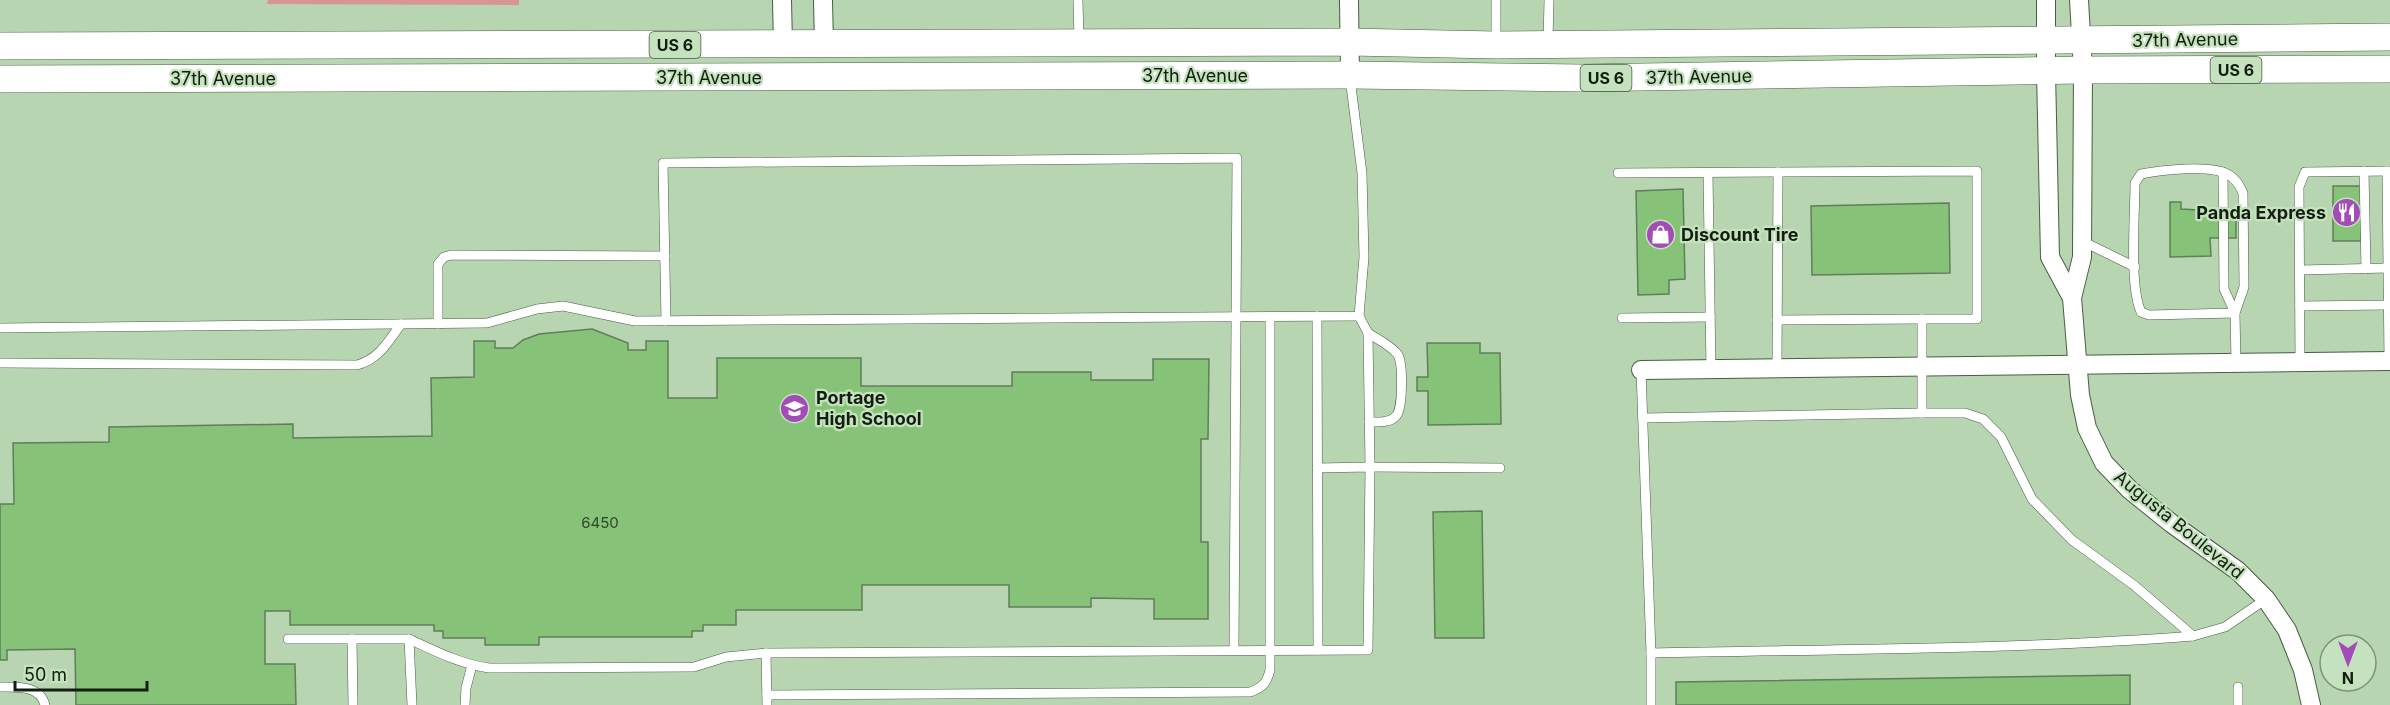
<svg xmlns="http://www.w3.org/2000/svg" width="2390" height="705" viewBox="0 0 2390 705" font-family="Inter,sans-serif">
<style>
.green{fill:#d79695}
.building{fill:#86c278;stroke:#627d5c;stroke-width:1.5}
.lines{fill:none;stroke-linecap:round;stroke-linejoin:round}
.lane-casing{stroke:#465f41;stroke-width:10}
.street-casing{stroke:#465f41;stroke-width:20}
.primary-casing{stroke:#465f41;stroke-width:28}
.lane{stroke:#fff;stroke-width:9}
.street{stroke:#fff;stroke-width:18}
.primary{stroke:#fff;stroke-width:27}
.labels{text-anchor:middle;stroke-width:4.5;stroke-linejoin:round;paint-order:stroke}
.number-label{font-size:15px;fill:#30462a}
.shield{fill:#c5e2be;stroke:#485844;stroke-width:1.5}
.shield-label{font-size:16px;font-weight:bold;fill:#131d10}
.street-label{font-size:18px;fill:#131d10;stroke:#c5e2be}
.poi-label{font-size:18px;font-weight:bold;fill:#131d10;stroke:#c5e2be;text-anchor:start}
</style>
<rect width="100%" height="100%" fill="#b8d5b1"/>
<path class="green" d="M268 0H519V5L267 4Z"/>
<g class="building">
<rect x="2333" y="186" width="28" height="55"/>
<path d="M1683 189 1685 279 1669 280V294L1638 295 1636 191Z"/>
<path d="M2170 202H2181V209L2236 212V238H2210L2211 256 2170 257Z"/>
<path d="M1949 203 1950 273 1812 275 1811 206Z"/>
<path d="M592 329 628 343V350H646V341H668V398H717V358H861V386H1012V372H1091V380H1153V359H1209L1208 439H1201V542H1208V619H1154V599L1091 598V607H1009V585H862V610H736V625H703V631H692V637H539V645H485V638H443V631H434V625H290V611H265V664H295L296 705H76L75 649 7 650V660H0V504H14L13 443 109 442V427L293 424V438L432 436 431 378 474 377V341H495V348H513L523 340 539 334Z"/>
<path d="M1427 343H1480V353H1500L1501 424 1428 425V391H1417V377H1428Z"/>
<path d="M1482 511 1484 638H1435L1433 512Z"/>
<path d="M2130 675V705H1676V682Z"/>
</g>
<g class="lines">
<defs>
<g id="lane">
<path d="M1078 0 1079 41"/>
<path d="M1496 0V43"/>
<path d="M1548 42 1549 0"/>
<path d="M2364 171 2366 269"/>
<path d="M2387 171 2389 361"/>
<path d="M2223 172 2224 289 2235 313"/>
<path d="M1618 173 1977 171V319H1922V413H1965L1983 419 2001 437 2032 499 2072 540 2135 586 2193 636 2225 627 2266 599"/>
<path d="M1708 173 1711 370"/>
<path d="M2082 241 2135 267"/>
<path d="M2300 270 2388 268"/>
<path d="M2300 306 2390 305"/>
<path d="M2235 313 2244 287 2243 193C2240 186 2236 179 2229 175 2212 164 2161 170 2141 174L2135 183C2135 214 2129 286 2141 312L2149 315 2235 313 2236 363"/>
<path d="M1317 316 1318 650"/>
<path d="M1359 316 1368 333 1370 467 1500 468"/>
<path d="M1622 318 1710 317"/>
<path d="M1777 320 1922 319"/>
<path d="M666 321 663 163 1237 158 1234 650"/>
<path d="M438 324V264L444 257 451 255 665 256"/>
<path d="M0 328 487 323 537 309 563 306 635 321 1359 316 1364 257 1362 173 1350 78"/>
<path d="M1368 333C1377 339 1392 346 1398 355 1403 364 1403 409 1396 416 1390 423 1378 422 1369 422"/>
<path d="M2300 362 2299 187 2305 172 2390 171"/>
<path d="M0 363 357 365C379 359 388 342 401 324"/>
<path d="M1777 369 1778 172"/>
<path d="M1641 370 1651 653C1831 649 2013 650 2193 636"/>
<path d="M1643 418 1922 413"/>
<path d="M288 639H409L412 705"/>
<path d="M352 639 353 705"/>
<path d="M409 639C435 651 460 664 489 668L694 667 726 657 766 653 1368 650 1370 467 1317 468"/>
<path d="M766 653 767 705"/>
<path d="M1651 653V705"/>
<path d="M0 687C16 687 40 685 45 705"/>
<path d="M767 695 1250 692C1262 688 1267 683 1270 670V317"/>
<path d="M465 705 466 688 472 665"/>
<path d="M2238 705V687"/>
</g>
<g id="street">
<path d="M782 0 783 45"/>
<path d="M823 0 824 45"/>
<path d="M1349 0 1350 75"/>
<path d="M2046 0V72L2050 257 2072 298"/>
<path d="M2079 0 2083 70 2082 257 2072 298 2080 395 2087 428 2104 463 2130 490 2171 523 2238 571 2266 599 2287 630 2303 670 2311 705"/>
<path d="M1641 370 2390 361"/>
</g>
<g id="primary">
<path d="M0 46 1349 42 1496 45 2390 37"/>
<path d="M0 79 1350 75 1581 78 2083 70 2390 69"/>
</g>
</defs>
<use href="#lane" class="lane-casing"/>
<use href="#street" class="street-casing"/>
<use href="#primary" class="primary-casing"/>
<use href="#lane" class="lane"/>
<use href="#street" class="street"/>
<use href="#primary" class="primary"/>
</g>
<defs>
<symbol id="restaurant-disc" viewBox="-11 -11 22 22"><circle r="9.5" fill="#a34bb7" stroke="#c5e2be"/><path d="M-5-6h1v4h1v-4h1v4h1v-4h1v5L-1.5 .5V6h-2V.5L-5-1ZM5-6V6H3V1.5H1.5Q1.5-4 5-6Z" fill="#fff"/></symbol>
<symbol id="shop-disc" viewBox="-11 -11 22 22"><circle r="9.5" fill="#a34bb7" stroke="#c5e2be"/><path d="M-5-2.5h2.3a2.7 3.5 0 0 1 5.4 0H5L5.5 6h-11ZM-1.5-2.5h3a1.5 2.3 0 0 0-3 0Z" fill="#fff"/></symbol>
<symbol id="school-disc" viewBox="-11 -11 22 22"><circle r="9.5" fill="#a34bb7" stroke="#c5e2be"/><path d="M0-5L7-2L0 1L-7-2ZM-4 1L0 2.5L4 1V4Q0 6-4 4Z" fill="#fff"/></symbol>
</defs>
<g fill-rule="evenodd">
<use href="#restaurant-disc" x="2330" y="196" width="33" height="33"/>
<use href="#shop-disc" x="1644" y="218" width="33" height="33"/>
<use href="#school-disc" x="778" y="392" width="33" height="33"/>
</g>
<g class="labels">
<g class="number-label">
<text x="600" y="528">6450</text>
</g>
<g class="shield">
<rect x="649.5" y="32" width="51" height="26" rx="4.5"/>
<rect x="2210.5" y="57" width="51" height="26" rx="4.5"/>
<rect x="1580.5" y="65" width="51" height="26" rx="4.5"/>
</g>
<g class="shield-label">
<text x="675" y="51">US 6</text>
<text x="2236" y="76">US 6</text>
<text x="1606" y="84">US 6</text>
</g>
<g class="street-label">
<text transform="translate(2185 40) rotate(-1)" y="6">37th Avenue</text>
<text x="1195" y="82">37th Avenue</text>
<text transform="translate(1699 77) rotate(-1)" y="6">37th Avenue</text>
<text x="709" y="84">37th Avenue</text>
<text x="223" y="85">37th Avenue</text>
<text transform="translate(2179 525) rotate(39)" y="6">Augusta Boulevard</text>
</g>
<g class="poi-label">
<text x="2326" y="219" text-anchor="end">Panda Express</text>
<text x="1681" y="241">Discount Tire</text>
<text x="816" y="404">Portage<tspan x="816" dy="21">High School</tspan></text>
</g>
</g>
<g transform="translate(2348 663) rotate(180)"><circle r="28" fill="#c5e2be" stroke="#7e9378" stroke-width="1.5"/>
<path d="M0-4.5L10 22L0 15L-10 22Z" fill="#a34bb7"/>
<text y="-9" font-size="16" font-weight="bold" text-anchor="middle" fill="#131d10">N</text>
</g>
<path d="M15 681v9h132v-9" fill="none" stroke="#131d10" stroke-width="3"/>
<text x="24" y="681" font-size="18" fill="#131d10" stroke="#c5e2be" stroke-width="4.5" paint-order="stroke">50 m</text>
</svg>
